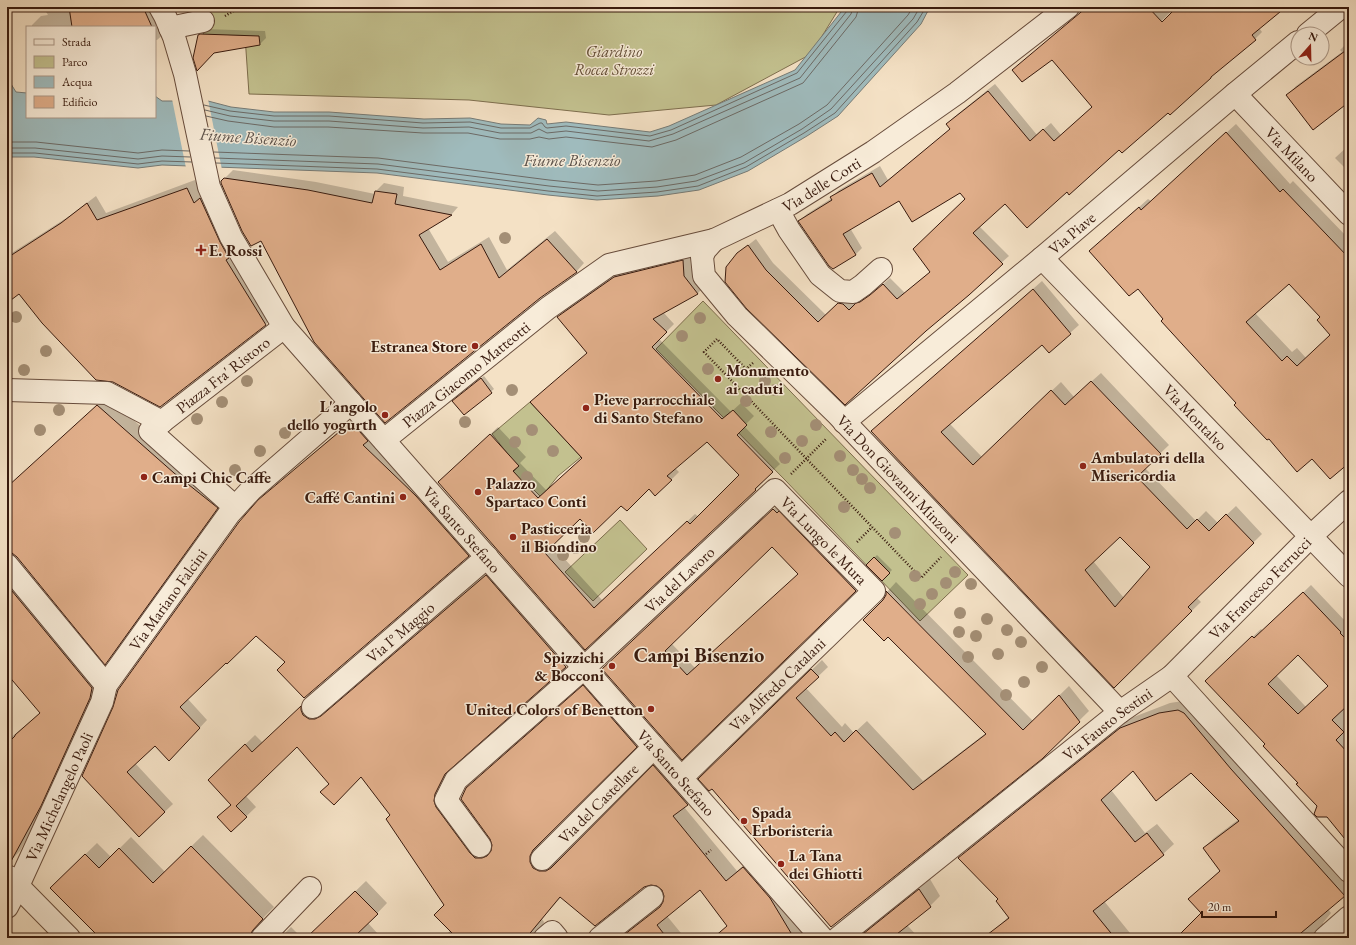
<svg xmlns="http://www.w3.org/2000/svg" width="1356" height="945" viewBox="0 0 1356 945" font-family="'EB Garamond',serif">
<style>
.green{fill:#c3c18f;stroke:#7e6e4e}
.water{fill:#9fbbbd;stroke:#767b77}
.pier{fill:#f4e1c5}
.shadow{fill:#0003;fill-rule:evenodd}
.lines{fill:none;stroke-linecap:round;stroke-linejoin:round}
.shore{stroke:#6c6a66;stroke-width:1}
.building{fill:#e0ae8a;stroke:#381a0e;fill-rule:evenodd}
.minor-casing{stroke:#674c3c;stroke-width:24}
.path{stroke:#381a0e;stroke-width:2.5;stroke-dasharray:1 2;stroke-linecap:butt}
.minor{stroke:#f8ecd9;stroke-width:22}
.tree{fill:#a48f76}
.poi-dot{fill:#8f2418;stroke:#f8ecd9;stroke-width:1.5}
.labels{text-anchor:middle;stroke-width:3;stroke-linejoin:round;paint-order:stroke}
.park-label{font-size:16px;font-style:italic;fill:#624c35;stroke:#f8ecd9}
.street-label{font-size:16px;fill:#381a0e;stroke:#f8ecd9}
.poi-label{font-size:16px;font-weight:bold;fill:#381a0e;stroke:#f8ecd9;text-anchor:start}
.water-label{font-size:17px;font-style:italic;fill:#5c524b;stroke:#f8ecd9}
.district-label{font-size:20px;font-weight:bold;fill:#381a0e;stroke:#f8ecd9}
</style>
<rect width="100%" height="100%" fill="#f4e1c5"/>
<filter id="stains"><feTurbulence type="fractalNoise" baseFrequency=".005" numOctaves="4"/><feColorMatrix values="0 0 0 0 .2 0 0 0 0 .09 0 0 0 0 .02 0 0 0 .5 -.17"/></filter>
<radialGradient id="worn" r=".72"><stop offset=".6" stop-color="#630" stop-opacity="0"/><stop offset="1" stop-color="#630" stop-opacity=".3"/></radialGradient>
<g class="green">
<path d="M188 7H244L245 9 246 7H840L811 54 716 105 609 115 469 100 249 94 245 36 204 35 202 30 200 28Z"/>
<path d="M703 301 968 575 920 621 785 480 656 349Z"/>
<path d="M530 402 581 457 558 476 541 497 527 483 510 499 499 486 518 467 492 434Z"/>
<path d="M620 520 647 549 593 601 565 572Z"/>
</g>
<path class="water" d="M845 7H930L921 24 838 116 807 136 748 171 699 190 658 196 597 200 548 195 377 173 162 165 138 168 34 157H7V83L11 84 16 92 27 93V117H155V96L162 101H208L231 107 274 112H329L424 119 470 118 501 124 530 125 538 118 546 120 547 124 566 122 650 132 669 126 795 70Z"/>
<path class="pier" d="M172 99H208L222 170 186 168Z"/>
<g class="shadow">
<path d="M43 7H156L166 32 157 40H155V27H32V25L41 16 48 15Z"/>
<path d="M1087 7H1175L1126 58 1224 7H1284L1259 28 1262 32 1255 39 1168 111 1067 191 1005 203 979 226 1009 256 925 330 845 403 738 253 756 239 773 263 826 315 846 296 850 297 857 304 864 297 868 295 879 288 890 278 905 293 931 271 966 199 961 192 899 199 850 228 862 248 855 255 799 221 807 214 832 198V197L839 190 880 166 888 180 951 129 947 124 954 117 995 84 1037 135 1051 123 1061 135 1093 106Z"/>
<path d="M205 29 265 31 266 38 260 44 213 53 199 35Z"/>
<path d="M1349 41V101L1288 95 1296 86 1342 52 1340 50Z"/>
<path d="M1236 124 1290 184 1293 181 1349 239V460L1238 403 1138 287 1090 251 1148 199 1151 201ZM1289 283 1322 317 1331 334 1306 358 1297 348 1292 352 1255 313Z"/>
<path d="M1349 145V172L1335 158Z"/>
<path d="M233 170 316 182 375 194 376 191 384 183 404 187 403 196 458 207 451 215 428 228 448 262 489 237 507 270 555 231 584 263 577 271 540 297 262 239 222 181Z"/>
<path d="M195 180 203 196 274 316 266 324 160 406 19 293 7 301V256L71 215 96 196 106 213Z"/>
<path d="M690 253 691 268 705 286 698 293 663 312 674 324 659 339 731 412 741 403 754 416 744 426 780 464 762 481 763 482 756 489 585 649 447 475 498 427 526 457 520 463 547 491 583 458 587 353 558 317 566 309 623 269ZM707 440 741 475 699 517 695 514 603 601 552 545 581 517 621 505 650 488 671 480 679 472 675 468Z"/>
<path d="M1042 281 1079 325 1070 333 1042 343 950 424 982 457 1061 382 1074 397 1101 373 1169 445 1145 468 1196 521 1206 511 1218 523 1236 506 1262 534 1197 598 1201 602 1114 686 872 431ZM1120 536 1151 567 1124 598 1093 561Z"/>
<path d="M484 376 494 389 464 414 456 398Z"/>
<path d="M107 397 184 464 226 499 114 654 105 663 17 556 12 553 7 552V488Z"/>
<path d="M359 414 476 547 468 555 286 662 256 635 187 698 207 720 177 752 155 744 135 763 173 804 140 835 83 776 268 492Z"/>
<path d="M781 502 863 583 682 758 610 662ZM772 546 799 574 695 668 671 643Z"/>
<path d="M877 555 892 570 882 580 867 565Z"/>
<path d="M7 564 101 679 50 796 20 851 11 860 7 856V739L8 740 41 712 7 672Z"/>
<path d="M496 565 576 656 454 765 445 783 486 848 493 849V845L467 788 594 676 646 736 543 839 540 845V851L550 861H557L562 858 664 756 698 794 684 807 737 871 753 857 810 938H763L700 889 667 916 685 938H620L664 902 665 895 663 889 657 885 650 884 561 897 542 919 544 922 542 929 548 938H443L451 930 445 905 391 814 361 776 330 784 298 745 245 795 256 807 231 831 218 817 232 804 219 770 255 735 263 743 311 698 326 710 332 707Z"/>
<path d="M896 582 1033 721 1069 686 1089 711 1041 758 832 926 712 788 700 779 822 660 828 667 806 688 842 727 845 723 854 733 867 721 923 781 986 733 884 600 887 595V592Z"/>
<path d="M1311 585 1348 624 1347 625 1349 627V842L1267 743 1214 673 1261 629 1263 631ZM1298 654 1330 685 1306 707 1276 675Z"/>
<path d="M1189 700 1349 879V891L1328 909 1331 913 1323 923V930L1329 938H1178L1202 913 1189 899 1221 870 1204 848 1214 838 1239 819 1191 772 1134 770 1111 790 1145 833 1157 824 1174 844 1163 854 1104 901 1134 938H1005L997 928 1009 916 999 899 960 858 970 848 1131 718 1170 703Z"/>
<path d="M203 835 274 907 264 917 261 922V929L257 938H101L51 888 97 843 111 857 131 837 165 872Z"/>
<path d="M930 879 940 896 930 906 907 925 919 938H857Z"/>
<path d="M366 881 387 903 368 923 378 934 375 938H307Z"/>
<path d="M291 927 302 938H280Z"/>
<path d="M1349 934V938H1343H1344Z"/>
</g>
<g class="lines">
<g class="shore">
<path d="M204 105 230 111 274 116H329L423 123 470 122 501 128H530L540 123H542L545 127 547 128 566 126 650 136 671 130 797 73 847 11 848 7"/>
<path d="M205 110 230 116 274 121H329L423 128 469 127 500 133H531L539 129 547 133 566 131 649 141 673 134 800 78 851 14 853 7"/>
<path d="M206 116 228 121 274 127H328L423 133H468L500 139H530L539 137 549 139 566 137 652 147 676 140 803 83 856 17 859 7"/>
<path d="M7 142H36L138 153 162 150 189 151"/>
<path d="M7 148H35L138 159 162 156 190 157"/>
<path d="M214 152 378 158 549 180 598 185 656 181 695 175 741 157 799 124 827 105 908 15 913 7"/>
<path d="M7 153H35L138 164 162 161 192 162"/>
<path d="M215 158 378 164 549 186 598 191 657 187 696 181 744 163 802 129 831 109 913 19 920 7"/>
<path d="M216 163 377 169 548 191 597 196 657 192 698 186 746 167 804 133 835 113 917 22 926 7"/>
</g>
</g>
<g class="building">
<path d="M69 7H143L152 27H72Z"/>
<path d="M1087 7H1148L1162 22 1177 7H1286L1252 35 1256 40 1211 77V78L1170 115 1168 113 1122 153 1119 150 1069 195 1067 192 1027 228 1005 204 973 233 1003 264 969 295 926 331 845 405 746 308 725 282 726 267 737 253 748 245 766 270 818 322 838 303 843 304 849 310 856 303 860 302 870 295 883 284 897 299 930 272 913 249 965 199 960 193 912 222 899 201 843 234 856 255 833 269 829 266 798 221 832 200 830 197 872 173 880 187 950 129 946 124 988 91 1030 141 1043 129 1054 141 1092 107 1052 60 1022 82 1012 70Z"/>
<path d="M200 34 259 36 260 45 214 53 197 71 193 58 198 35Z"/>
<path d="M1349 48V102L1313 130 1286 95Z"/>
<path d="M1226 132 1280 192 1283 189 1349 258V463L1330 479 1312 459 1297 472 1269 439 1267 440 1234 405 1236 403 1161 321 1163 319 1138 289 1129 296 1089 251 1139 207 1141 210ZM1289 284 1320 317 1317 320 1330 335 1297 366 1287 356 1282 361 1246 322Z"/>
<path d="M224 178 308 190 372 203 375 191 397 194 395 204 452 215 419 235 440 270 481 244 499 278 547 239 577 272 540 298 385 423 314 342 261 241 251 246 242 231 221 183V181Z"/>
<path d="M187 188 194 203 200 198 220 242 229 258 226 260 266 325 160 407 113 382 96 380 42 323 19 294 7 303V258L61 223 87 203 97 220Z"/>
<path d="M683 260 684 276 698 294 653 319 667 332 652 347 722 419 733 410 747 425 737 435 773 472 755 489 756 490 585 650 438 482 490 434 519 466 513 471 538 498 582 458 530 402 587 353 557 317 614 277ZM707 442 739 475 690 524 687 521 594 608 545 553 580 519 593 533 621 506 627 511 649 489 655 496 672 480 667 476Z"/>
<path d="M1033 289 1071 334 1049 353 1042 345 941 432 973 465 1051 390 1065 405 1091 381 1161 454 1137 477 1187 529 1197 519 1209 531 1226 514 1254 543 1188 607 1192 611 1114 688 871 431ZM1120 537 1150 567 1115 607 1085 570Z"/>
<path d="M481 378 492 393 464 415 452 401Z"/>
<path d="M97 405 174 473 218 508 105 665 17 557 12 553H7V487Z"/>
<path d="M351 422 368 441 363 445 416 496 469 556 304 698 277 670 285 662 256 636 227 664 226 663 180 707 200 728 169 761 155 746 127 772 165 812 139 837 82 776 113 707 118 690 239 522 258 500Z"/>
<path d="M773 509 777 513 779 511 856 591 682 760 602 669ZM772 547 798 574 687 675 665 651Z"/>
<path d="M874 557 890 573 882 581 866 565Z"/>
<path d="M486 575 566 667 445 774 435 794 434 801 436 807 470 853 475 858H482L487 856 491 851 492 845 490 839 461 799 466 788 583 685 637 747 533 850 530 856V862L533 868 539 871H546L551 868 653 765 688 805 673 816 726 881 743 867 770 898 794 938H713L727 926 700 890 657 925 667 938H620L660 907 663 902 664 896 662 890 657 886 651 885 644 887 595 926 560 897 526 938H457L434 915 444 905 386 819 390 815 361 777 334 805 320 792 329 784 297 747 236 806 247 817 231 832 217 817 231 805 208 780 245 744 252 752 301 706V710L303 715 309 719H315L321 716Z"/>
<path d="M7 585 92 688 90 698 41 806 9 865H7V744L15 736V735L40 713 7 674Z"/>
<path d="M886 591 1023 730 1059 695 1080 722 1042 759 831 927 712 789 709 791 698 779 811 669 819 677 796 698 831 736 835 732 844 742 856 730 913 790 986 734 888 637 884 641 863 620 883 600 886 595Z"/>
<path d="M1303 592 1341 632 1340 633 1349 642V706L1348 705 1332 720 1344 732 1336 740 1349 754V844L1327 817H1317L1314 814 1317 806 1296 784 1298 783 1263 746 1265 744 1205 681 1252 636 1254 638ZM1298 655 1328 686 1298 714 1268 684Z"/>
<path d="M1178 710 1184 713 1231 769 1345 896 1295 938H1176L1201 913 1188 899 1220 871 1203 848 1239 821 1191 773 1156 801 1133 771 1101 800 1135 842 1147 833 1164 855 1093 911 1115 938H983L1009 918 996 901 998 899 958 858 1120 728 1159 713Z"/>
<path d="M191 846 263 919 253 930 250 935V938H100L50 888 85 854 99 868 119 848 153 883Z"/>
<path d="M919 889 931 907 892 938H858Z"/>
<path d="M355 891 378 914 353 938H306Z"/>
</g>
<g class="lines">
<defs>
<g id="minor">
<path id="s1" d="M160 7 165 16 174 37 185 74 209 187 231 237 284 327 822 938"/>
<path d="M170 28 203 21"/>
<path d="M1308 34 1341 7"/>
<path id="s2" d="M1235 94 1349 214"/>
<path d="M778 210 789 230 820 275 840 291 853 292 863 285 881 269"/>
<path id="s3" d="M714 240 705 250 702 257 704 276 737 316 838 415 1120 712"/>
<path id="s4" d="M1042 258 1349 576"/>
<path d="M7 390 107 393 162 422"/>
<path id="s5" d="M844 422 1042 258 1235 94 1298 42"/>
<path id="s6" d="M384 440 548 308 609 265 714 240 790 204 873 152 957 93 1068 7"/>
<path id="s7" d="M235 507 150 431 284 327"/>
<path d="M7 565 106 685"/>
<path d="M1172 676 1349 871"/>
<path id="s8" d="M313 707 487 557"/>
<path id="s9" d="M480 846 446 800 456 780 584 668 775 490 874 591 681 778"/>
<path id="s10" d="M542 859 654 747"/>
<path d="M9 877 69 938"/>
<path id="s11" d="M7 907 18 886 102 702 106 685 229 514 251 490 351 403"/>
<path d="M262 938 310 888"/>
<path d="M545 938 552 932 557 938"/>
<path d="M600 938 652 897"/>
<path id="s12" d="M838 938 1120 712 1172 676 1311 536 1349 501"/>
<path d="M1325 938 1349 917"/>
</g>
</defs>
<use href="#minor" class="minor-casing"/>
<g class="path">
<path d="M225 16 240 7"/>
<path d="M753 363 746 369 717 339 704 352 921 578 941 557"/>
<path d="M791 474 827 438"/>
<path d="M857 542 872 527"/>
<path d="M706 854 711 850"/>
</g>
<use href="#minor" class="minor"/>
</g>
<g class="tree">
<circle cx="505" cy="238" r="6"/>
<circle cx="16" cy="317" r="6"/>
<circle cx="700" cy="318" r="6"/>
<circle cx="682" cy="336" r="6"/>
<circle cx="46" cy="351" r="6"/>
<circle cx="708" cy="369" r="6"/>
<circle cx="24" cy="370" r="6"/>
<circle cx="247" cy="381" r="6"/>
<circle cx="765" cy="381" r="6"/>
<circle cx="512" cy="390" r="6"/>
<circle cx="775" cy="390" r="6"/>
<circle cx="746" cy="401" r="6"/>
<circle cx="222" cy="402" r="6"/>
<circle cx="59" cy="410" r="6"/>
<circle cx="197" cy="419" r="6"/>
<circle cx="465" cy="422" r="6"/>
<circle cx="816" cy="425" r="6"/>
<circle cx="40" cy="430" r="6"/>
<circle cx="532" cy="430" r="6"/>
<circle cx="771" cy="432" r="6"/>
<circle cx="285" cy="433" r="6"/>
<circle cx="802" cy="441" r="6"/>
<circle cx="515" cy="442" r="6"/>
<circle cx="260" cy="451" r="6"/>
<circle cx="553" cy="451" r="6"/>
<circle cx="840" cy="456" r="6"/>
<circle cx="785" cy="458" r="6"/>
<circle cx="235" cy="470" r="6"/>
<circle cx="853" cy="470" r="6"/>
<circle cx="527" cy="477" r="6"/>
<circle cx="862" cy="479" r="6"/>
<circle cx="870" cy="488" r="6"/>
<circle cx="844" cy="507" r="6"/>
<circle cx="895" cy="533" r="6"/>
<circle cx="584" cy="537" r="6"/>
<circle cx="576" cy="548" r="6"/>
<circle cx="563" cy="555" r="6"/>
<circle cx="955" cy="572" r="6"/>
<circle cx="915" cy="576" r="6"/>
<circle cx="946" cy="583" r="6"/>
<circle cx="971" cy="584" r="6"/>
<circle cx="932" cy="594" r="6"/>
<circle cx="920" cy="604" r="6"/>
<circle cx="960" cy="613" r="6"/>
<circle cx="987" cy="619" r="6"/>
<circle cx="1007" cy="630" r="6"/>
<circle cx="959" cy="632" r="6"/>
<circle cx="976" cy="636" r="6"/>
<circle cx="1021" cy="642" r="6"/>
<circle cx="998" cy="654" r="6"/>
<circle cx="968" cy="657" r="6"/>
<circle cx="1042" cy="667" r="6"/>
<circle cx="1024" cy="682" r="6"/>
<circle cx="1006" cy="695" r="6"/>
</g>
<g class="poi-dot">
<path d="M199 244h4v4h4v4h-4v4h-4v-4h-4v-4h4z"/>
<circle cx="475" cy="346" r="4"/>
<circle cx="718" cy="379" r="4"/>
<circle cx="586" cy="408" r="4"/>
<circle cx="385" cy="415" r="4"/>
<circle cx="1083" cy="466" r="4"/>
<circle cx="144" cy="477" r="4"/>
<circle cx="478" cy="492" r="4"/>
<circle cx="403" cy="497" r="4"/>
<circle cx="513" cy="537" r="4"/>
<circle cx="612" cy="666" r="4"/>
<circle cx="651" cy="709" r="4"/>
<circle cx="744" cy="821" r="4"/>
<circle cx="781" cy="864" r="4"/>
</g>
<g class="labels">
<g class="park-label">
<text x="614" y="57">Giardino<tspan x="614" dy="18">Rocca Strozzi</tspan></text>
</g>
<g class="street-label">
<text dy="6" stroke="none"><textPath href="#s2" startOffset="83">Via Milano</textPath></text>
<text dy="6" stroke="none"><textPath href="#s6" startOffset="514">Via delle Corti</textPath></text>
<text dy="6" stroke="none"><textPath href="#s5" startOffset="296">Via Piave</textPath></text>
<text dy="6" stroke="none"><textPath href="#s6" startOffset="105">Piazza Giacomo Matteotti</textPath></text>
<text dy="6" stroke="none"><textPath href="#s7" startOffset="206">Piazza Fra' Ristoro</textPath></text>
<text dy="6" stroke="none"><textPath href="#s4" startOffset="221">Via Montalvo</textPath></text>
<text dy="6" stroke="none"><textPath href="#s3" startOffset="321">Via Don Giovanni Minzoni</textPath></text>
<text dy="6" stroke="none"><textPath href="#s1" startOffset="616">Via Santo Stefano</textPath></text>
<text dy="6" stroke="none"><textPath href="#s9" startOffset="581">Via Lungo le Mura</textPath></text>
<text dy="6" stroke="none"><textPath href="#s9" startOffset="380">Via del Lavoro</textPath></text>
<text dy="6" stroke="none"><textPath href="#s12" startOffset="549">Via Francesco Ferrucci</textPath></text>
<text dy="6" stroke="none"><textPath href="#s11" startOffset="349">Via Mariano Falcini</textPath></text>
<text dy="6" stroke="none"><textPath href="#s8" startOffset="115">Via I° Maggio</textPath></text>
<text transform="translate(777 684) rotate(-44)" y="6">Via Alfredo Catalani</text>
<text dy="6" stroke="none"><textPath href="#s12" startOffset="344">Via Fausto Sestini</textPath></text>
<text dy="6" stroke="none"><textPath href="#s1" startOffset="940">Via Santo Stefano</textPath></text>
<text dy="6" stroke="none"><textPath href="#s11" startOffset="122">Via Michelangelo Paoli</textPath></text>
<text dy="6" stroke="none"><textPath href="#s10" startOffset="79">Via del Castellare</textPath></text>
</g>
<g class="poi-label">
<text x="209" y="256">E. Rossi</text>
<text x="467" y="352" text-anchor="end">Estranea Store</text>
<text x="726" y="376">Monumento<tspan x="726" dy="18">ai caduti</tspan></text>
<text x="594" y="405">Pieve parrocchiale<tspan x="594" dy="18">di Santo Stefano</tspan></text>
<text x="377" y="412" text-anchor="end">L'angolo<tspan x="377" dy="18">dello yogurth</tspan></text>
<text x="1091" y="463">Ambulatori della<tspan x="1091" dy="18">Misericordia</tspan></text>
<text x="152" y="483">Campi Chic Caffe</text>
<text x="486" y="489">Palazzo<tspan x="486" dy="18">Spartaco Conti</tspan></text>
<text x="395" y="503" text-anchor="end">Caffé Cantini</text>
<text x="521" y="534">Pasticceria<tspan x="521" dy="18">il Biondino</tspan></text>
<text x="604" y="663" text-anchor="end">Spizzichi<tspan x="604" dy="18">&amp; Bocconi</tspan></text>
<text x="643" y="715" text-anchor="end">United Colors of Benetton</text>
<text x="752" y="818">Spada<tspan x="752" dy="18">Erboristeria</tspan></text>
<text x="789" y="861">La Tana<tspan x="789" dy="18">dei Ghiotti</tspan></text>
</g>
<g class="water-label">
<text transform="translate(248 137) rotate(4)" y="6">Fiume Bisenzio</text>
<text x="572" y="166">Fiume Bisenzio</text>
</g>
<g class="district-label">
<text x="699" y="662">Campi Bisenzio</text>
</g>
</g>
<rect width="1356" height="945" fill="none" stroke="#f4e1c5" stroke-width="24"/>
<rect x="8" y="8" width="1340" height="929" fill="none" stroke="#381a0e" stroke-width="2"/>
<rect x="12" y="12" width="1332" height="921" fill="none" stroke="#381a0e"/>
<rect x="26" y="26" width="130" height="92" fill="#f8ecd9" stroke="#ab9888"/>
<rect x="34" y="39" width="20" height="6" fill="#f8ecd9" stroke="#ab9888"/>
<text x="62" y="46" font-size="12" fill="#381a0e">Strada</text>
<rect x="34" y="56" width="20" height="12" fill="#c3c18f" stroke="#ab9888"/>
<text x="62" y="66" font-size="12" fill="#381a0e">Parco</text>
<rect x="34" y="76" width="20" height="12" fill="#9fbbbd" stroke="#ab9888"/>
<text x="62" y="86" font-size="12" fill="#381a0e">Acqua</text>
<rect x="34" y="96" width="20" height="12" fill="#e0ae8a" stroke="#ab9888"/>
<text x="62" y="106" font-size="12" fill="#381a0e">Edificio</text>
<g transform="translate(1310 46) rotate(20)"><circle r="19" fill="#f8ecd9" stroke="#ab9888"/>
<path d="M0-3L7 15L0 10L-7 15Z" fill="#8f2418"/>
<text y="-6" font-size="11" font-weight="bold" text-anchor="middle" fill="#381a0e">N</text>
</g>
<path d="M1202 911v6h74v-6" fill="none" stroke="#381a0e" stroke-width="2"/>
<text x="1208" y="911" font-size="12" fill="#381a0e" stroke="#f8ecd9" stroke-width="3" paint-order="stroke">20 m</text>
<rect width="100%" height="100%" filter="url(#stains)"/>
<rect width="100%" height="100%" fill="url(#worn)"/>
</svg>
